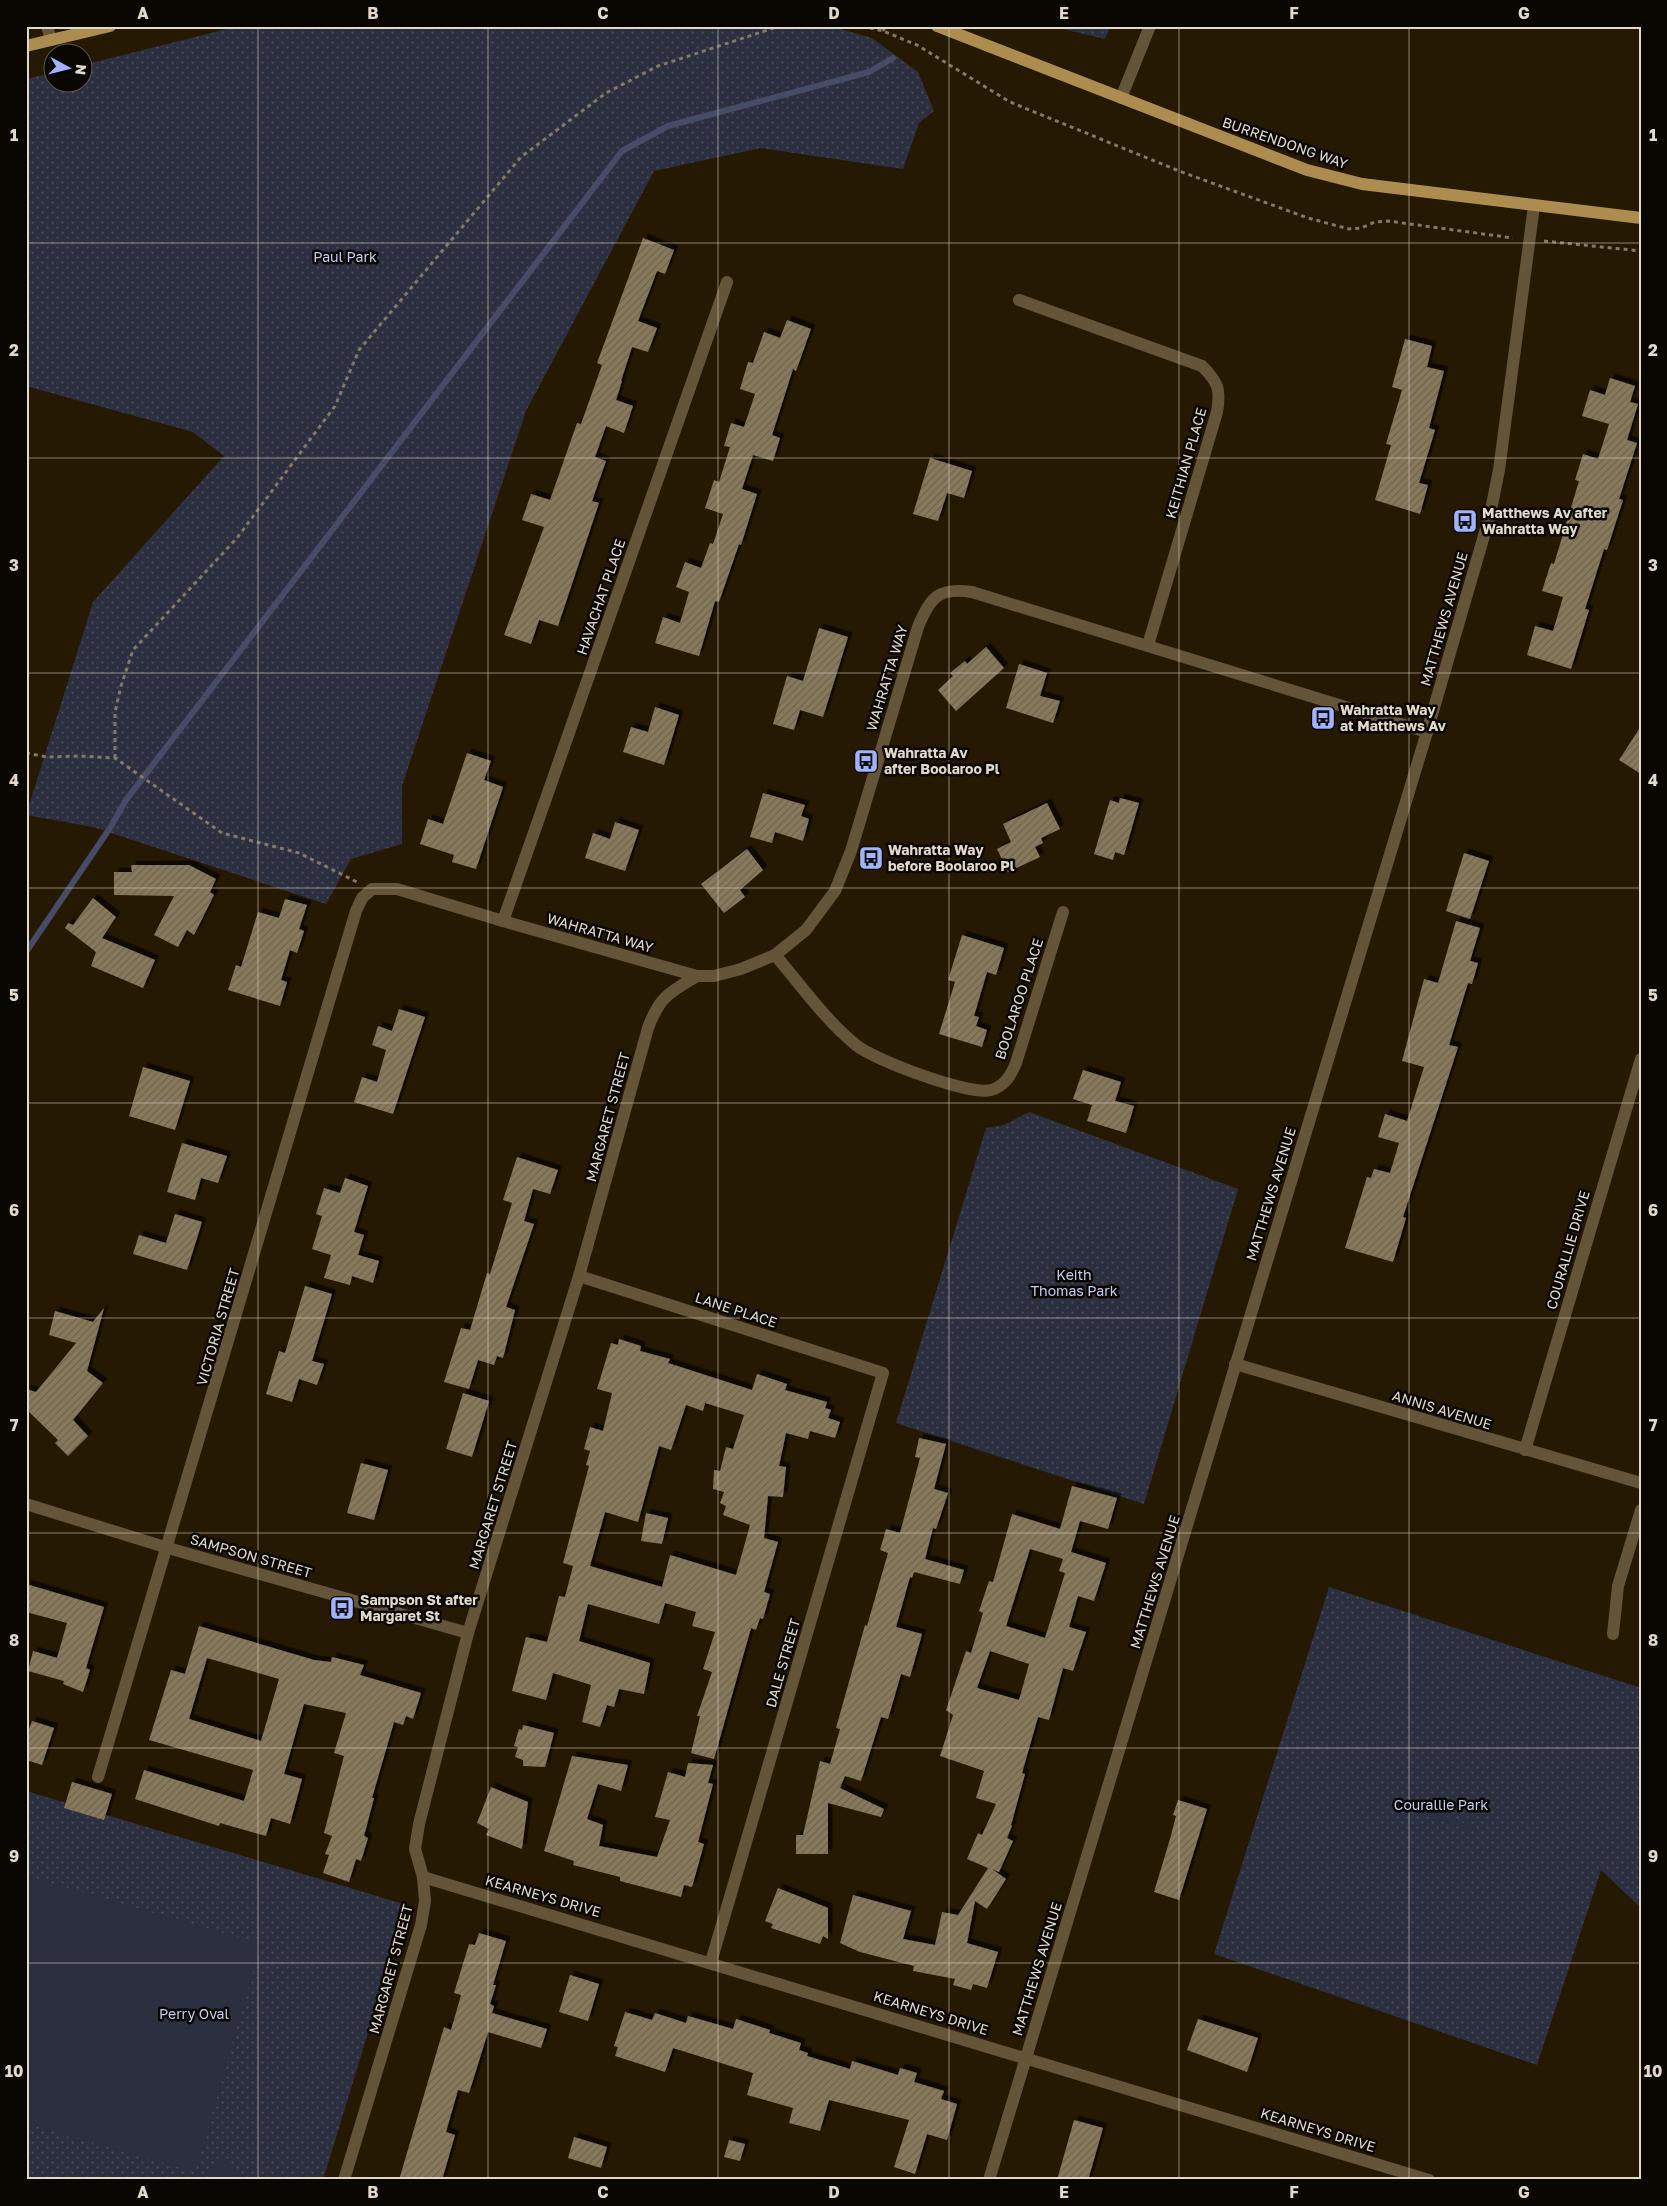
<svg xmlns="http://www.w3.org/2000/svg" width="1667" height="2206" viewBox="0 0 1667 2206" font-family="'Golos Text',sans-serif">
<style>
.park{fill:url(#park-dots)}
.pitch{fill:#2c2f3f}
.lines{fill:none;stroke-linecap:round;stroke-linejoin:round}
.stream{stroke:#464c66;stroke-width:6}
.building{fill:url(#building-hatch);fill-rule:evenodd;filter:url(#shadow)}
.path{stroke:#837865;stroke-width:3;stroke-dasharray:4 4;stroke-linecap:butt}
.minor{stroke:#645438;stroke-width:12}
.major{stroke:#ad8d4f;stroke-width:12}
.grid{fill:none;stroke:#e2d9cb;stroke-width:1;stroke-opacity:0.55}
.labels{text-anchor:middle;stroke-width:5;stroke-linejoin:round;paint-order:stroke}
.street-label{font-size:14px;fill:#e2d9cb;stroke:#0a0601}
.park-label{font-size:14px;fill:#c2ccf6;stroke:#0a0601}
.poi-label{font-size:14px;font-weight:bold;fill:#e2d9cb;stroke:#0a0601;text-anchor:start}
.neatline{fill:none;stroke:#e2d9cb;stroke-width:2}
.grid-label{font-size:16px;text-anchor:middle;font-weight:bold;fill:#e2d9cb}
</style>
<defs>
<pattern id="park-dots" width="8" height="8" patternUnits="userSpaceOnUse" patternTransform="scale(1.25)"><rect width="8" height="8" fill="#2c2f3f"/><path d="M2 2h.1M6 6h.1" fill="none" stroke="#4a4d59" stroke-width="1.8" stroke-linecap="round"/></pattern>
<pattern id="building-hatch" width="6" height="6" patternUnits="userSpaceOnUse" patternTransform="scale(1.25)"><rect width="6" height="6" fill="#88795d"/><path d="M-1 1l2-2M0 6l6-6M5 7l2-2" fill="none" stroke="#6d6350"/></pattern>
<filter id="shadow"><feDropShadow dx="4.5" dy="-4.5" stdDeviation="0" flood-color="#0009"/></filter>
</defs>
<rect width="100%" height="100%" fill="#261902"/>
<g class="park">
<path d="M239 26H830L872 38 918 72 934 111 919 123 903 169 761 148 654 171 526 411 402 786V844L351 859 326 904 93 827 26 815 93 602 224 456 193 432 26 386V79L52 73V82H82L83 65Z"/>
<path d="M1050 26H1111L1105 39Z"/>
<path d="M1029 1112 1238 1189 1144 1504 896 1423 986 1128 1004 1125Z"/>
<path d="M1329 1587 1641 1688V1908L1601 1870 1537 2065 1214 1954Z"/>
<path d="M26 1791 407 1905 323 2180H26Z"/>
</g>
<g class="pitch">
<path d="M1406 1802 1477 1828 1475 1832 1404 1808Z"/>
<path d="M26 1876 261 1944 195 2172 26 2123Z"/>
<path d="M227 2158 241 2180H211L206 2172Z"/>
</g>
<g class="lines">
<path class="stream" d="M26 952 110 828 126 800 622 151 668 126 869 72 893 58"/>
</g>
<g class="building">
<path d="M643 238 674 250 665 274 657 271 638 321 657 328 648 352 632 347 621 381H622L616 400 633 406 624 433 606 426 595 457 606 461 592 501 599 503 558 626 539 620 531 644 504 635 544 527 522 520 531 494 550 500 577 423 581 424 602 365 597 363Z"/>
<path d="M787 320 811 329 796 371 793 369 772 435 780 438 773 461 753 455 742 489 757 494 741 545 739 544 719 602 715 601 699 656 655 643 663 617 680 623 689 592 676 587 685 562 701 568 710 543 713 544 723 514 705 508 714 480 719 482 730 447 724 446 731 423 744 427 755 394 740 389 748 362 753 363 764 332 780 338Z"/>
<path d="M1405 339 1432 346 1427 367 1444 371 1429 428 1435 430 1419 483 1428 485 1420 514 1375 500 1391 445 1386 444 1402 390 1392 387Z"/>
<path d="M1610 378 1635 386 1630 402 1638 404 1627 440 1637 443 1619 499 1623 500 1607 550 1604 549 1585 609 1589 610 1571 669 1527 655 1535 626 1553 631 1563 597 1542 591 1551 563 1554 564 1579 481 1575 480 1583 454 1598 459 1609 424 1582 416 1590 390 1605 395Z"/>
<path d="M930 458 972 471 964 498 947 493 938 521 913 514Z"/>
<path d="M819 628 848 637 823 717 800 710 794 730 773 724 787 676 803 681Z"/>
<path d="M986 647 1004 668 956 711 938 690 953 676 950 673 965 661 967 664Z"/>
<path d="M1019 664 1047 673 1040 696 1060 701 1053 723 1006 708Z"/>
<path d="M655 707 679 715 664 765 623 752 631 727 648 732Z"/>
<path d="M1641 726V774L1619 760Z"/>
<path d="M467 753 491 761 484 780 503 787 476 869 452 862 454 855 420 844 428 819 443 824Z"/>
<path d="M763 793 805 805 801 816 809 819 803 841 775 832 772 843 750 837Z"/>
<path d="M1120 798 1139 803 1124 855 1115 852 1113 860 1094 854 1110 800 1119 803Z"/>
<path d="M1047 803 1060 829 1041 838 1043 843 1035 847 1040 857 1008 872 997 849 1011 842 1003 824Z"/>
<path d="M615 822 639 830 625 871 585 858 593 833 610 839Z"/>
<path d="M747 849 763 870 740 890 745 897 724 913 701 884Z"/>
<path d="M1464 853 1489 861 1470 919 1446 911Z"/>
<path d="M131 865H189L216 879 210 892 214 895 194 935 187 930 178 947 154 935 174 896 114 895V872H132Z"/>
<path d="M93 898 116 917 102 938 155 960 143 988 91 966 96 952 65 928 68 923 73 925Z"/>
<path d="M285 899 307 905 299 929 304 931 297 953 290 950 281 980 287 982 280 1006 228 990 236 965 241 967 258 912 279 918Z"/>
<path d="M1456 921 1480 928 1470 961 1478 963 1472 984 1468 983 1449 1045 1458 1047 1403 1217 1406 1218 1393 1262 1345 1248 1367 1177 1371 1178 1374 1169 1390 1173 1399 1143 1378 1137 1385 1114 1407 1121 1424 1067 1402 1061 1424 979 1438 983Z"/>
<path d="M962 935 1004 948 996 975 987 972 974 1016 979 1017 976 1026 987 1030 982 1047 939 1034 955 982 948 980Z"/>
<path d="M399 1009 425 1017 393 1114 354 1102 362 1077 377 1082 386 1050 372 1045 378 1026 392 1031Z"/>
<path d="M143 1067 190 1081 175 1130 129 1116Z"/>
<path d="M1083 1070 1121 1082 1115 1101 1134 1106 1126 1133 1087 1121 1092 1105 1073 1099Z"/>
<path d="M182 1143 227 1156 218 1183 201 1178 195 1200 167 1192Z"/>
<path d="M517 1157 558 1170 550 1194 533 1189 524 1221 534 1224 506 1307 515 1310 503 1358 497 1356 494 1365 478 1360 469 1389 444 1382 461 1328 470 1330 487 1273 490 1274 512 1203 503 1200Z"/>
<path d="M345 1178 368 1186 354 1232 364 1235 358 1255 379 1261 373 1283 352 1276 350 1285 324 1278 331 1255 312 1249 322 1216 316 1214 324 1188 340 1193Z"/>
<path d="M175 1214 202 1222 187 1270 133 1254 139 1235 166 1243Z"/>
<path d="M305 1286 332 1294 312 1361 324 1364 317 1385 299 1379 292 1402 266 1394 279 1351 285 1353Z"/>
<path d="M104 1308 87 1371 103 1383 73 1420 88 1436 68 1456 55 1443 58 1440 26 1409V1389L36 1392 76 1343 49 1335 55 1311 93 1322Z"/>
<path d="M619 1339 641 1346 640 1351 670 1359 668 1363 752 1390 757 1374 787 1384 785 1390 827 1402 825 1408 831 1410 828 1418 840 1422 835 1438 810 1431 808 1439 786 1433 779 1466 786 1467 783 1497 768 1496 764 1538 778 1542 764 1592 770 1594 763 1619 760 1618 756 1630 751 1628 714 1759 691 1753 700 1716H697L712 1672 703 1669 715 1632 692 1626 696 1612 665 1603 659 1624 588 1604 579 1641 650 1663 644 1694 619 1689 614 1707 607 1705 600 1727 582 1722 591 1685 553 1673 546 1700 512 1691 526 1637 547 1642 559 1596 565 1597 573 1566 563 1563 589 1466 586 1465 590 1451 584 1449 590 1427 603 1431 612 1393 597 1389 611 1343 618 1345ZM705 1403 744 1415 733 1449 726 1447 720 1471 714 1470 713 1489 724 1492 720 1503 726 1506 723 1515 750 1525 736 1575 670 1555 662 1587 590 1566 605 1512 638 1522 659 1446 671 1450 686 1405 703 1411Z"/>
<path d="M463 1393 489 1401 472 1457 446 1449Z"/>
<path d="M919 1438 946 1444 934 1489 948 1493 936 1529 933 1528 925 1559 964 1570 960 1584 914 1572 912 1578 910 1577 896 1627 922 1634 910 1677 901 1674 888 1719 881 1717 861 1781 845 1776 840 1788 884 1809 881 1817 828 1803V1854H796V1835H803L820 1761 830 1764 840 1729 836 1728 865 1625 867 1626 888 1553 880 1550 886 1529 900 1533 920 1458 915 1457Z"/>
<path d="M361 1463 388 1470 374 1520 347 1513Z"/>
<path d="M1072 1486 1117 1498 1108 1529 1080 1521 1071 1552 1106 1563 1094 1601 1078 1596 1069 1627 1086 1632 1073 1671 1063 1668 1049 1720 1038 1717 1022 1773 1025 1774 1011 1825 1012 1826 1007 1838 1013 1841 999 1872 992 1869 1006 1879 987 1909 975 1901 967 1943 998 1952 987 1988 973 1984 971 1990 953 1985 955 1979 913 1971 914 1966 860 1952 840 1943 853 1895 911 1911 903 1939 935 1945 942 1912 958 1915 988 1868 967 1859 978 1833 982 1835 996 1804 976 1798 984 1771 940 1756 953 1715 946 1710 966 1651 971 1653 983 1613 979 1611 989 1581 993 1582 1012 1514 1060 1529ZM1030 1549 1063 1559 1059 1571 1065 1573 1045 1638 1006 1626ZM990 1651 1029 1664 1019 1700 977 1688Z"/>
<path d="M646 1513 668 1518 662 1544 641 1541Z"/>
<path d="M26 1584 104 1607 86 1668 90 1670 83 1692 63 1684 64 1681 28 1671 33 1651 57 1658 67 1623 26 1612Z"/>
<path d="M199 1626 314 1660 331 1662 332 1657 364 1665 360 1675 421 1693 413 1719 406 1716 403 1725 394 1722 372 1798H374L364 1836 368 1838 361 1861 356 1859 349 1882 323 1873 329 1855 325 1854 332 1836 324 1833 344 1756 334 1753 346 1713 304 1704 284 1774 302 1779 290 1824 271 1818 266 1836 220 1823 219 1826 135 1799 144 1770 244 1801 253 1770 149 1740 171 1670 185 1674ZM207 1658 279 1679 261 1741 189 1719Z"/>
<path d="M32 1721 54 1728 42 1765 26 1760V1737Z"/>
<path d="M523 1725 554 1733 545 1767 523 1766V1760L515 1757 518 1747 514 1746 519 1729 522 1730Z"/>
<path d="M572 1756 628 1765 621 1791 598 1784 587 1819 603 1825 599 1846 657 1857 670 1820 655 1817 668 1772 685 1777 688 1763 713 1765 708 1783 713 1784 698 1842 704 1844 692 1887 684 1885 681 1897 620 1881V1877L573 1865 574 1861 544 1851Z"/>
<path d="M72 1782 112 1794 104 1820 64 1808Z"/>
<path d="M491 1787 528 1802 522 1849 486 1835 489 1829 477 1823Z"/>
<path d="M1178 1800 1207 1809 1179 1900 1154 1892 1170 1839 1176 1816 1173 1815Z"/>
<path d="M778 1888 828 1908V1939L823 1936 820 1944 771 1928 773 1924 765 1921Z"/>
<path d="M479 1933 506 1941 493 1985H496L490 2004 494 2006 492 2013 547 2029 541 2048 488 2032 469 2093 458 2090 446 2132 455 2135 442 2180H399L444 2027 451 2030 461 1995 454 1993 469 1944 475 1945Z"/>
<path d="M570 1975 599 1984 588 2021 559 2012Z"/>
<path d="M625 2012 652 2020 655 2013 686 2023 688 2016 733 2029 736 2019 770 2030 769 2033 801 2043 799 2050 808 2053 807 2056 850 2069 852 2061 898 2075 900 2068 917 2073 914 2082 944 2091 941 2099 957 2104 947 2140 927 2134 915 2174 894 2167 909 2120 829 2100 820 2131 789 2123 793 2108 747 2095 753 2073 673 2048 665 2072 615 2056 618 2047 614 2046Z"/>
<path d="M1198 2019 1258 2038 1247 2072 1187 2050Z"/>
<path d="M1074 2120 1103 2128 1088 2180H1057Z"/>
<path d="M574 2137 607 2147 601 2168 568 2158Z"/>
<path d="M729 2140 745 2144 740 2161 724 2157Z"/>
</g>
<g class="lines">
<g class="path">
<path d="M862 26 883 31 917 45 1010 102 1179 171 1308 218 1349 229 1361 228 1375 222 1388 221 1513 238"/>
<path d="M883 31 886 26"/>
<path d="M1544 241 1641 251"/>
<path d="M26 753 47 757 79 756 115 758 222 833 299 853 357 882"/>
<path d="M115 758V712L121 686 133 650 237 538 335 406 359 350 521 157 606 93 658 66 780 26"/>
</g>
<g class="minor">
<path d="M47 26 51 40"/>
<path d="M1121 98 1150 26"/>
<path d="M1019 300 1202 366C1218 382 1221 389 1217 412L1148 645"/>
<path d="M503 921 727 282"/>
<path d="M775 955C801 985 825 1020 856 1045 874 1060 970 1096 991 1090 1005 1086 1011 1075 1016 1063L1063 912"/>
<path d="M579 1276 883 1373 711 1962"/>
<path d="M1235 1364 1641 1483"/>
<path d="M1525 1450 1641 1059"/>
<path d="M26 1504 168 1548 468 1633"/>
<path d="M1613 1634 1618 1586 1641 1510"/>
<path d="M98 1777 356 911 362 898 372 889H397L503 921 697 976H714L741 969 775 955 806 930 835 891 851 851 918 627C930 597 939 587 972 592L1427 732"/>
<path d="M423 1877 1429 2180"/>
<path d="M344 2180 421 1925 425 1901 423 1877 415 1849 419 1824 468 1633 579 1276 648 1028C660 996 669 993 697 976"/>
<path d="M989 2180 1427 732 1490 515 1499 470 1534 206"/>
</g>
<g class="major">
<path d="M937 26 1307 170 1362 184 1641 218"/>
<path d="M26 46 110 26"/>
</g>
</g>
<path class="grid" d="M258 26V2180M488 26V2180M718 26V2180M949 26V2180M1179 26V2180M1409 26V2180M26 243H1641M26 458H1641M26 673H1641M26 888H1641M26 1103H1641M26 1318H1641M26 1533H1641M26 1748H1641M26 1963H1641"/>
<defs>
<symbol id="bus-square" viewBox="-11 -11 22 22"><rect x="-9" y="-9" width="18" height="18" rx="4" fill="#a2b2fd" stroke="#0a0601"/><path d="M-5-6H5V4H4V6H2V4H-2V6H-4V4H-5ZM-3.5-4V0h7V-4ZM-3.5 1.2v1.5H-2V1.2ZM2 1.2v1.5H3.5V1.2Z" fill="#111"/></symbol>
</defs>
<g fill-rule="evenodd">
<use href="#bus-square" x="1451" y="507" width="28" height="28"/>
<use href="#bus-square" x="1309" y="704" width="28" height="28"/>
<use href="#bus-square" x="852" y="747" width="28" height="28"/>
<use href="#bus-square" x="857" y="844" width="28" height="28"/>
<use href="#bus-square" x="328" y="1594" width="28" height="28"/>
</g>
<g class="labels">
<g class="street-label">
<text transform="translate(1285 143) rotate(19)" y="5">BURRENDONG WAY</text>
<text transform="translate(1186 463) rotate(-74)" y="5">KEITHIAN PLACE</text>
<text transform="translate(601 597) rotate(-71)" y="5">HAVACHAT PLACE</text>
<text transform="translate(1444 619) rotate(-74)" y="5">MATTHEWS AVENUE</text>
<text transform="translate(887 678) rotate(-73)" y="5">WAHRATTA WAY</text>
<text transform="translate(600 933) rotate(16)" y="5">WAHRATTA WAY</text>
<text transform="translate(1019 999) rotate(-72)" y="5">BOOLAROO PLACE</text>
<text transform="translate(608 1117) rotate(-75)" y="5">MARGARET STREET</text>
<text transform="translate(1271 1194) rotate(-73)" y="5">MATTHEWS AVENUE</text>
<text transform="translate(1568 1250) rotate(-74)" y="5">COURALLIE DRIVE</text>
<text transform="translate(736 1310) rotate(18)" y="5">LANE PLACE</text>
<text transform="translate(218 1327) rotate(-74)" y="5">VICTORIA STREET</text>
<text transform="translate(1442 1410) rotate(17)" y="5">ANNIS AVENUE</text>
<text transform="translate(493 1505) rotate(-73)" y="5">MARGARET STREET</text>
<text transform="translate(251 1556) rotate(16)" y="5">SAMPSON STREET</text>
<text transform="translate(1155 1582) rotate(-73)" y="5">MATTHEWS AVENUE</text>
<text transform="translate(783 1663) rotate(-74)" y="5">DALE STREET</text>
<text transform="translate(543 1896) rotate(16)" y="5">KEARNEYS DRIVE</text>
<text transform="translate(391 1969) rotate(-75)" y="5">MARGARET STREET</text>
<text transform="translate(1037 1969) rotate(-73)" y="5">MATTHEWS AVENUE</text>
<text transform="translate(931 2013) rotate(17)" y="5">KEARNEYS DRIVE</text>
<text transform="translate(1318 2130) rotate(17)" y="5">KEARNEYS DRIVE</text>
</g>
<g class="park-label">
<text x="345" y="262">Paul Park</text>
<text x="1074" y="1280">Keith<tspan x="1074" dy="16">Thomas Park</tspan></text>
<text x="1441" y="1810">Courallie Park</text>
<text x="194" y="2019">Perry Oval</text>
</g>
<g class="poi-label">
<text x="1482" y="518">Matthews Av after<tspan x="1482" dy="16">Wahratta Way</tspan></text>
<text x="1340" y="715">Wahratta Way<tspan x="1340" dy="16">at Matthews Av</tspan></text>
<text x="884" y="758">Wahratta Av<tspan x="884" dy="16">after Boolaroo Pl</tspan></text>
<text x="888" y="855">Wahratta Way<tspan x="888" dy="16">before Boolaroo Pl</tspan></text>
<text x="360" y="1605">Sampson St after<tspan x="360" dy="16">Margaret St</tspan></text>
</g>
</g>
<rect width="1667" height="2206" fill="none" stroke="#0a0601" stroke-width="55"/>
<g transform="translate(68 68) rotate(97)"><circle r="24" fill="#0a0601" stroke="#605a52"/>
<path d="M0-4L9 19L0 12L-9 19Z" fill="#a2b2fd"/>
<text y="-8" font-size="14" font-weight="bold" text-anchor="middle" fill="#e2d9cb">N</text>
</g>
<rect x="28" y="28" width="1612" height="2150" class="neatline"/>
<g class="grid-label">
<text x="143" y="19">A</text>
<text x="373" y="19">B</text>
<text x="603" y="19">C</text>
<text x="834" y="19">D</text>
<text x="1064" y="19">E</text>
<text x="1294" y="19">F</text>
<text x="1524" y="19">G</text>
<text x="14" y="141">1</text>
<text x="1653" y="141">1</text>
<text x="14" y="356">2</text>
<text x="1653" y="356">2</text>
<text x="14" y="571">3</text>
<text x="1653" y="571">3</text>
<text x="14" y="786">4</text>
<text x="1653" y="786">4</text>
<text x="14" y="1001">5</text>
<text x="1653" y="1001">5</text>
<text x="14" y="1216">6</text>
<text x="1653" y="1216">6</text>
<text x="14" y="1431">7</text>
<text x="1653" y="1431">7</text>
<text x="14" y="1646">8</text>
<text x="1653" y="1646">8</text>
<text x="14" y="1862">9</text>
<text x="1653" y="1862">9</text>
<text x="14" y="2077">10</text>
<text x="1653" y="2077">10</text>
<text x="143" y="2198">A</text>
<text x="373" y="2198">B</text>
<text x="603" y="2198">C</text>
<text x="834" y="2198">D</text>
<text x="1064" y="2198">E</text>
<text x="1294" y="2198">F</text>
<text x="1524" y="2198">G</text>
</g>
</svg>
